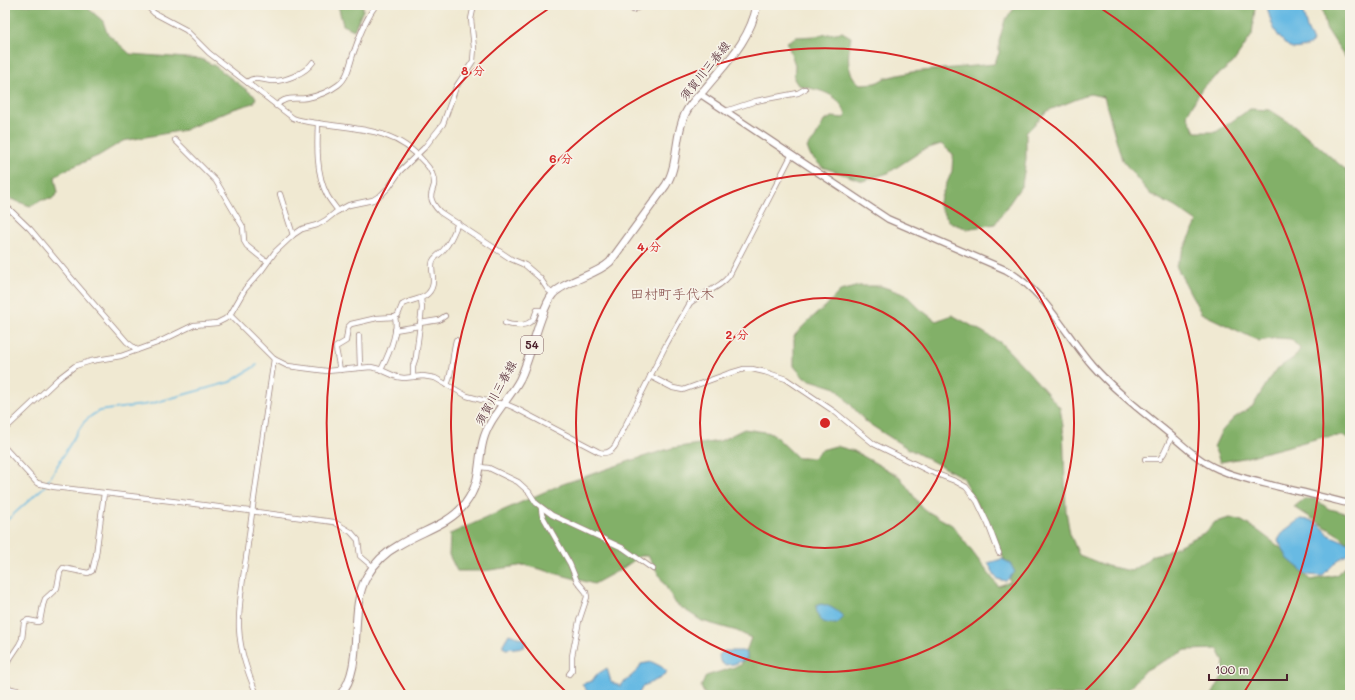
<svg xmlns="http://www.w3.org/2000/svg" width="1355" height="700" viewBox="0 0 1355 700" font-family="Mali,'Klee One',sans-serif">
<style>
.forest{fill:#82b068;stroke:#66684a}
.water{fill:#67bae3;stroke:#586c87}
.lines{fill:none;stroke-linecap:round;stroke-linejoin:round}
.stream{stroke:#67bae3;stroke-width:1.5}
.minor-casing{stroke:#9d847e;stroke-width:6}
.tertiary-casing{stroke:#9d847e;stroke-width:8}
.primary-casing{stroke:#9d847e;stroke-width:9}
.minor{stroke:#fff;stroke-width:4.5}
.tertiary{stroke:#fff;stroke-width:5.5}
.primary{stroke:#fff;stroke-width:7}
.ring{fill:none;stroke:#d62828;stroke-width:2}
.labels{text-anchor:middle;stroke-width:3.5;stroke-linejoin:round;paint-order:stroke}
.shield{fill:#f7f3e8;stroke:#7e5f64;stroke-width:1}
.shield-label{font-size:11px;font-weight:bold;fill:#4a1f2b}
.street-label{font-size:12px;fill:#4a1f2b;stroke:#f7f3e8}
.quarter-label{font-size:14px;fill:#88504d;stroke:#f7f3e8}
.centre{fill:#d62828;stroke:#f7f3e8;stroke-width:2}
.ring-label{font-size:12px;text-anchor:middle;font-weight:bold;fill:#d62828;stroke:#f7f3e8;stroke-width:3.5;stroke-linejoin:round;paint-order:stroke}
</style>
<rect width="100%" height="100%" fill="#f7f3e8"/>
<filter id="ink" filterUnits="userSpaceOnUse"><feTurbulence type="fractalNoise" baseFrequency=".025" numOctaves="2"/><feDisplacementMap in="SourceGraphic" scale="8" xChannelSelector="R" yChannelSelector="G"/><feConvolveMatrix kernelMatrix="1 2 1 2 8 2 1 2 1" color-interpolation-filters="sRGB"/></filter>
<filter id="wash" filterUnits="userSpaceOnUse"><feTurbulence type="fractalNoise" baseFrequency=".012" numOctaves="4" result="noise"/><feDisplacementMap in="SourceGraphic" scale="16" xChannelSelector="R" yChannelSelector="G"/><feGaussianBlur stdDeviation="0.9" result="paint"/><feColorMatrix in="noise" values="0 0 0 0 0 0 0 0 0 0 0 0 0 0 0 0 0 1.4 0 .05"/><feComposite in="paint" operator="in"/></filter>
<g filter="url(#wash)">
<rect width="100%" height="100%" fill="#f0e9d2"/>
<g class="forest">
<path d="M5 5H84L103 21 107 33 130 54 201 59 215 66 256 97 254 103 230 110 185 130 123 141 98 156 63 171 55 177 58 193 52 199 42 200 30 206 8 198H5Z"/>
<path d="M338 5H363V10L354 30 343 25Z"/>
<path d="M1017 5H1253L1255 8 1252 35 1233 63 1202 88 1187 115 1195 132H1216L1250 109 1270 110 1295 126 1346 170 1350 187V441L1343 436 1323 437 1244 458 1220 462 1214 447 1221 432 1234 418 1253 406 1267 383 1278 368 1295 357 1300 349 1291 339 1277 338 1259 341 1201 313 1176 266 1197 222 1175 207 1150 194 1122 160 1104 97 1090 94 1047 111 1026 133V159L1022 185 995 224 967 229 949 222 938 204 952 171 953 154 941 144 923 150 888 173 863 181 822 167 810 155 807 147 815 138 824 121 832 117 844 118 846 115C838 91 819 91 798 85L794 79 795 65 787 42 796 37 816 36 842 32 851 37C848 54 845 73 860 84L876 83 885 78 912 72 994 64 999 53V41L1005 20Z"/>
<path d="M1325 5H1350V62L1345 57 1326 28 1322 8Z"/>
<path d="M859 286H881L906 295 920 309 936 321 952 315 983 332 1001 343 1027 370 1060 408 1063 426 1066 511 1070 534 1079 555 1107 566 1131 571 1148 560 1153 555 1166 552 1206 532 1215 522 1230 518 1242 521 1257 530 1281 548 1310 580 1336 575 1350 563V695H1212L1222 677 1224 662 1218 649 1186 650 1144 671 1124 695H705L701 687 706 676 741 665 751 638 737 631 702 621 676 604 648 556H640L623 568 594 584 525 565 483 571H457L449 555 450 534 560 485 630 461 672 448 720 441 744 429 772 433 798 458H813L821 450 836 446 854 451 900 477 923 509 952 525 998 586 1010 582 1004 559 991 531 962 477 907 448 866 422 836 388 804 378 794 366V336L809 320 825 307 840 291Z"/>
<path d="M1304 499H1315L1329 509 1339 511 1350 515V547L1343 538 1294 507Z"/>
</g>
<g class="water">
<path d="M1267 5H1301L1307 28 1313 42C1307 48 1300 48 1292 49 1276 38 1270 23 1267 5Z"/>
<path d="M1300 519 1310 520 1321 526 1329 535 1350 544V553L1338 560 1322 576 1307 575 1288 559 1278 540 1284 531Z"/>
<path d="M1002 559 1010 563 1015 572 1006 581 997 579 988 563Z"/>
<path d="M821 604C831 606 836 610 844 617L837 624C821 623 818 622 816 606Z"/>
<path d="M509 634 526 640 524 647 506 649 503 647V644Z"/>
<path d="M724 651H742L747 653V659L734 664 724 665 720 661 719 655Z"/>
<path d="M652 662 662 667 667 672 661 678 643 686 638 695H590L582 684 592 681 596 675 607 668 611 682 620 686 638 670 641 664Z"/>
</g>
<g class="lines">
<g class="stream">
<path d="M47 483 76 434 84 422 91 416 99 411 150 404 230 382 257 365"/>
<path d="M5 522 45 486"/>
</g>
</g>
</g>
<g filter="url(#ink)">
<g class="lines">
<defs>
<g id="minor">
<path d="M146 5 154 13 186 30 209 53 293 118C302 122 313 122 323 124 362 129 398 130 425 163 430 168 435 177 434 185 433 189 431 193 431 197 432 203 436 208 440 212L511 259 525 265 540 278 548 290 553 294"/>
<path d="M633 10 643 5"/>
<path d="M247 82C255 76 262 80 271 81 284 82 306 73 313 62"/>
<path d="M276 106C287 95 294 100 307 98 317 96 330 91 338 85 349 77 350 61 355 49 360 34 366 18 376 5"/>
<path d="M726 111 756 101 798 93 805 89"/>
<path d="M318 123C317 146 316 174 327 195 330 201 335 206 338 211"/>
<path d="M175 140 216 181 243 227 244 241 247 246 263 259 268 261"/>
<path d="M280 194 293 235"/>
<path d="M5 205 30 229 78 286 127 342 137 350"/>
<path d="M230 315 274 359 288 366 327 371 371 367 379 369 397 377 404 378 423 376 435 378 467 396 482 400 508 405 515 408 599 452C605 454 611 452 615 446L667 343 690 303C702 293 719 289 729 276L791 156"/>
<path d="M420 323 439 320 445 316"/>
<path d="M505 323C512 326 528 327 533 319 535 317 535 313 537 310H540L543 313"/>
<path d="M395 330 419 326"/>
<path d="M359 336 360 367"/>
<path d="M340 370 336 349V347L346 341 348 327 351 324 377 318 395 317 398 315 402 305C409 300 418 300 425 296 441 285 427 267 434 259 437 255 442 253 445 248 451 241 454 232 458 223"/>
<path d="M381 370C388 356 399 332 395 317"/>
<path d="M650 376 673 388 683 390 727 374 744 369H752L765 372 786 379 835 412 874 444 929 471 955 481 966 487 977 501 988 524 999 553"/>
<path d="M413 377V366L416 357 422 308 421 298"/>
<path d="M447 385C453 371 452 355 456 340"/>
<path d="M5 429 58 379 75 366 91 361 121 356 157 343 194 325 217 323 225 319 230 315 245 289 262 270 275 252 293 235 302 229 317 225 326 220 336 212 349 205 373 200 381 195 389 187 400 171 424 148 443 124 456 87 473 61 474 48 471 19 474 5"/>
<path d="M5 448 37 483 54 487 172 501 334 522 351 532 358 540 360 556 373 567"/>
<path d="M1145 459H1160L1164 453 1172 436"/>
<path d="M480 467 489 468 518 482 529 492 536 503 552 515 623 548 653 569"/>
<path d="M541 508 542 515 570 564 577 581 586 592 587 597 579 621 572 656V670L569 674"/>
<path d="M5 666 19 645 22 639 24 622 28 620 38 622 40 621 43 605 45 599 57 588 60 572 63 568 88 573 92 571 96 555 104 493"/>
<path d="M5 686C11 691 29 691 38 695"/>
<path d="M257 695C248 673 240 652 239 628 238 601 245 569 248 543 256 481 265 420 274 359"/>
</g>
<path id="tertiary" d="M700 94 888 219 1006 270C1045 291 1064 333 1092 365 1116 392 1144 413 1172 436 1186 448 1201 462 1218 469 1238 478 1259 482 1279 487 1303 492 1326 498 1350 504"/>
<path id="primary" d="M340 695C366 665 347 611 367 576 374 564 386 552 399 545 421 531 449 525 465 504 482 481 477 465 483 441 489 417 509 400 520 379 529 360 534 338 541 319 544 311 547 301 553 294 566 280 595 276 610 262L666 185C679 164 674 137 685 114 689 105 697 97 704 90 726 63 750 41 757 5"/>
</defs>
<use href="#minor" class="minor-casing"/>
<use href="#tertiary" class="tertiary-casing"/>
<use href="#primary" class="primary-casing"/>
<use href="#minor" class="minor"/>
<use href="#tertiary" class="tertiary"/>
<use href="#primary" class="primary"/>
</g>
</g>
<g class="ring">
<circle cx="825" cy="423" r="125"/>
<circle cx="825" cy="423" r="249"/>
<path d="M568 694A374 374 0 1 1 1082 694"/>
<path d="M407 694A498 498 0 0 1 554 5M1096 5A498 498 0 0 1 1243 694"/>
</g>
<g class="labels">
<rect class="shield" x="521" y="336" width="22" height="18" rx="3"/>
<g class="shield-label">
<text x="532" y="349">54</text>
</g>
<g class="street-label">
<text transform="translate(705 71) rotate(-51)" y="4">須賀川三春線</text>
<text transform="translate(496 393) rotate(-61)" y="4">須賀川三春線</text>
</g>
<g class="quarter-label">
<text x="672" y="299">田村町手代木</text>
</g>
</g>
<circle cx="825" cy="423" r="6" class="centre"/>
<g class="ring-label">
<text x="473" y="75">8 分</text>
<text x="561" y="163">6 分</text>
<text x="649" y="251">4 分</text>
<text x="737" y="339">2 分</text>
</g>
<rect width="1355" height="700" fill="none" stroke="#f7f3e8" stroke-width="20"/>
<path d="M1209 674v6h78v-6" fill="none" stroke="#4a1f2b" stroke-width="2"/>
<text x="1215" y="674" font-size="12" fill="#4a1f2b" stroke="#f7f3e8" stroke-width="3" paint-order="stroke">100 m</text>
</svg>
